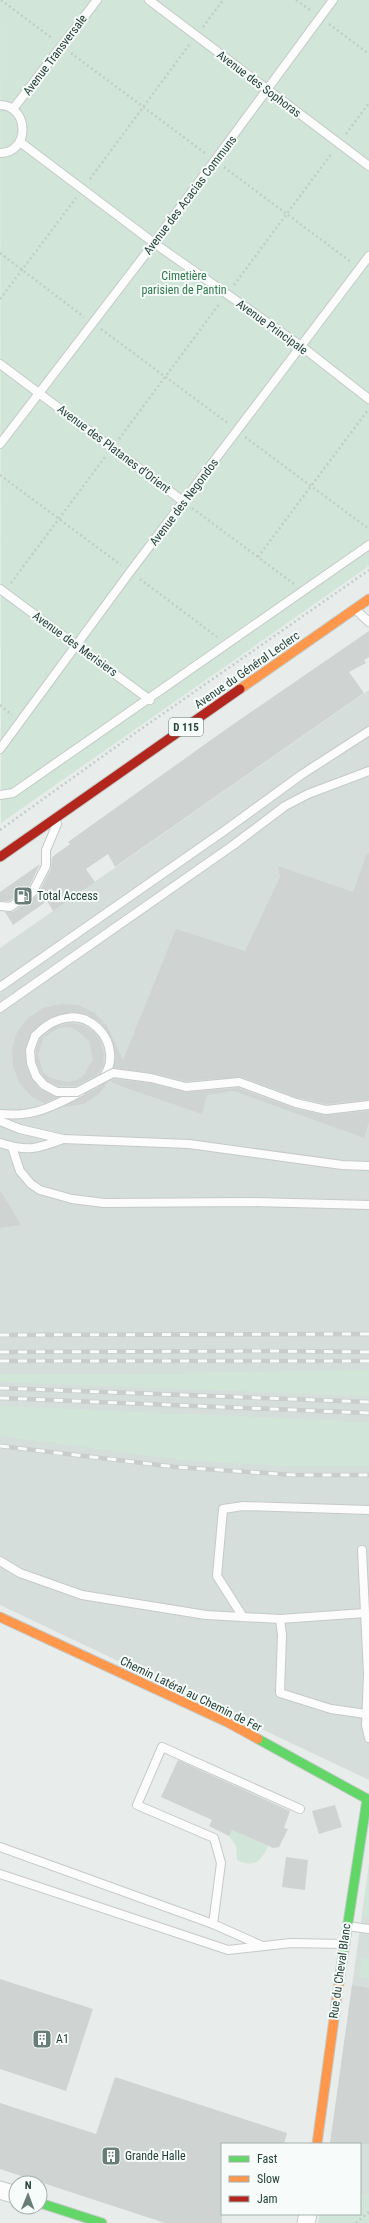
<svg xmlns="http://www.w3.org/2000/svg" width="369" height="2223" viewBox="0 0 369 2223" font-family="'Roboto Condensed',sans-serif">
<style>
.built{fill:#d6dedb}
.green{fill:#d1e6d8}
.building{fill:#cfd4d2;fill-rule:evenodd}
.lines{fill:none;stroke-linecap:round;stroke-linejoin:round}
.lane-casing{stroke:#c5cac8;stroke-width:10}
.street-casing{stroke:#c5cac8;stroke-width:19}
.fast-casing{stroke:#c3cbc8;stroke-width:11}
.slow-casing{stroke:#c3cbc8;stroke-width:11}
.jam-casing{stroke:#c3cbc8;stroke-width:11}
.path{stroke:#c3ccca;stroke-width:2.5;stroke-dasharray:2 3;stroke-linecap:butt}
.lane{stroke:#fcfcfc;stroke-width:8}
.street{stroke:#fcfcfc;stroke-width:17}
.fast{stroke:#63d668;stroke-width:9}
.slow{stroke:#ff974d;stroke-width:9}
.jam{stroke:#b3261e;stroke-width:9}
.rail-casing{stroke:#c9cdcc;stroke-width:4.5}
.rail{stroke:#f7fbf9;stroke-width:3;stroke-dasharray:9;stroke-linecap:butt}
.lane-bridge-casing{stroke:#c5cac8;stroke-width:10;stroke-linecap:butt}
.lane-bridge{stroke:#fcfcfc;stroke-width:8}
.labels{text-anchor:middle;stroke-width:4;stroke-linejoin:round;paint-order:stroke}
.shield{fill:#f7fbf9;stroke:#637a73;stroke-width:1}
.shield-label{font-size:11px;font-weight:bold;fill:#24423a}
.street-label{font-size:12px;fill:#24423a;stroke:#f7fbf9}
.park-label{font-size:12px;fill:#2d7a4b;stroke:#f7fbf9}
.poi-label{font-size:12px;fill:#24423a;stroke:#f7fbf9;text-anchor:start}
</style>
<rect width="100%" height="100%" fill="#e8edeb"/>
<g class="built">
<path d="M369 690V1780L0 1605V948Z"/>
<path d="M369 1864V2223H318L320 2214H360V2144H330Z"/>
</g>
<g class="green">
<path d="M0 0H369V566L1 823Z"/>
<path d="M352 1370H369V1396L0 1382V1374H114Z"/>
<path d="M0 1406 369 1422V1467H300L180 1460 0 1436Z"/>
<path d="M232 1830 268 1846C261 1861 255 1869 237 1860L236 1846 229 1836Z"/>
<path d="M369 1864V1916L362 1915Z"/>
<path d="M362 1957 369 1958V1979L359 1977Z"/>
<path d="M369 2194V2223H318L320 2214H360V2195Z"/>
</g>
<g class="building">
<path d="M369 631V657L364 660 366 663 349 672 364 693 115 867 108 854 86 869 95 882 53 911 47 901 13 925 5 912H13L37 896 51 868 52 857 70 844 68 842 232 725Z"/>
<path d="M367 853 369 854V1100L326 1104 298 1098 241 1077 186 1081 152 1073 114 1068 115 1052 111 1038 102 1024 88 1015 71 1012 50 1018 32 1032 25 1048 26 1065 32 1079 41 1090 58 1098 44 1103 32 1097 20 1084 13 1067 12 1049 17 1032 28 1018 43 1008 61 1004 78 1005 95 1013 107 1026 123 1060 176 929 245 951 280 877 278 866 353 892Z"/>
<path d="M40 864 28 889 9 901H0V892Z"/>
<path d="M70 1023 83 1025 94 1032 101 1042 104 1054 103 1066 97 1075 76 1086H58L47 1081 41 1073 36 1062V1051L40 1039 55 1027ZM67 1027 75 1029 89 1041 93 1059 84 1075 77 1080 68 1082 50 1078 43 1072 38 1055 43 1038 58 1028Z"/>
<path d="M114 1079 150 1083 186 1092 238 1088 294 1108 325 1115 369 1111V1122L364 1138 234 1091 207 1095 202 1114 123 1087 110 1081Z"/>
<path d="M109 1081 99 1094 84 1104 63 1107Z"/>
<path d="M0 1190 21 1225 0 1228Z"/>
<path d="M178 1760 290 1811 284 1828 288 1829 279 1847 273 1848 232 1830 229 1836 209 1826 212 1820 161 1797Z"/>
<path d="M335 1805 342 1827 319 1834 312 1811Z"/>
<path d="M286 1857 308 1860 305 1890 282 1887Z"/>
<path d="M0 1979 93 2009 66 2091 0 2069Z"/>
<path d="M352 1985 369 1988V2144H330Z"/>
<path d="M115 2077 287 2133 284 2144H222V2223H165L0 2169V2103L96 2134Z"/>
</g>
<g class="lines">
<defs>
<g id="lane">
<path d="M149 0 369 166"/>
<path d="M0 105C30 106 30 153 0 153"/>
<path d="M13 109 97 0"/>
<path d="M20 142 154 243 301 346 369 399"/>
<path d="M0 364 184 502"/>
<path d="M0 444 154 243 333 0"/>
<path d="M0 589 150 700"/>
<path d="M355 609 369 622"/>
<path d="M0 749 130 572 369 256"/>
<path d="M0 795 13 793 369 545"/>
<path d="M0 906 10 907 32 893 46 866V850L57 824"/>
<path d="M0 987 224 831 301 775 369 731"/>
<path d="M0 1008 232 846 285 806 308 794 369 771"/>
<path d="M35 1036C83 986 132 1049 100 1081"/>
<path d="M0 1114C35 1117 51 1107 81 1092"/>
<path d="M0 1121 20 1129 63 1139 189 1144 342 1165 369 1166"/>
<path d="M0 1143C27 1152 37 1149 63 1139"/>
<path d="M12 1147 20 1171 31 1184 40 1190 72 1199 104 1203 251 1202 369 1205"/>
<path d="M362 1550 368 1674 366 1725 369 1738"/>
<path d="M0 1561 20 1573 82 1595 206 1615 280 1619 282 1635 280 1693 331 1709 366 1714"/>
<path d="M243 1617 217 1576 223 1509 243 1506 369 1510"/>
<path d="M280 1619 365 1613"/>
<path d="M0 1847 213 1924 260 1945"/>
<path d="M0 1874 228 1950 291 1943 343 1944"/>
<path d="M213 1924 221 1863 214 1838 137 1805 162 1747 300 1809"/>
<path d="M347 1926 369 1929"/>
</g>
<g id="street">
<path d="M0 2190 16 2195"/>
<path d="M306 2223 308 2214"/>
</g>
<g id="fast">
<path d="M258 1739 369 1800"/>
<path d="M340 1975 367 1799"/>
<path d="M40 2203 102 2223"/>
</g>
<g id="slow">
<path d="M240 689 369 599"/>
<path d="M0 1617 229 1723 258 1739"/>
<path d="M317 2144 340 1975"/>
</g>
<path id="jam" d="M0 857 240 689"/>
</defs>
<use href="#lane" class="lane-casing"/>
<use href="#street" class="street-casing"/>
<use href="#fast" class="fast-casing"/>
<use href="#slow" class="slow-casing"/>
<use href="#jam" class="jam-casing"/>
<g class="path">
<path d="M1 0 53 39"/>
<path d="M296 0 310 10"/>
<path d="M329 24 369 54"/>
<path d="M203 27 223 0"/>
<path d="M71 53 205 153"/>
<path d="M346 134 369 103"/>
<path d="M224 167 351 262"/>
<path d="M90 179 189 45"/>
<path d="M0 253 84 317"/>
<path d="M234 285 332 153"/>
<path d="M0 299 76 198"/>
<path d="M101 329 229 424"/>
<path d="M245 437 369 529"/>
<path d="M119 439 220 303"/>
<path d="M0 475 121 565"/>
<path d="M192 508 294 584"/>
<path d="M258 557 368 410"/>
<path d="M140 579 217 637"/>
<path d="M11 583 105 457"/>
<path d="M0 705 12 715"/>
<path d="M0 830 131 736 369 570"/>
<path d="M356 2223 369 2212"/>
</g>
<use href="#lane" class="lane"/>
<use href="#street" class="street"/>
<use href="#fast" class="fast"/>
<use href="#slow" class="slow"/>
<use href="#jam" class="jam"/>
<defs>
<g id="rail">
<path d="M0 1335 369 1334"/>
<path d="M0 1352 269 1351 369 1352"/>
<path d="M0 1361H369"/>
<path d="M0 1388 369 1402"/>
<path d="M0 1398 369 1413"/>
<path d="M0 1446 176 1467 294 1475H369"/>
</g>
</defs>
<use href="#rail" class="rail-casing"/>
<use href="#rail" class="rail"/>
<defs>
<path id="lane-bridge" d="M35 1036 30 1050 31 1063 36 1076 44 1085 57 1092H77L113 1073 151 1078 186 1087 239 1082 296 1103 326 1110 369 1105"/>
</defs>
<use href="#lane-bridge" class="lane-bridge-casing"/>
<use href="#lane-bridge" class="lane-bridge"/>
</g>
<defs>
<symbol id="fuel-square" viewBox="-11 -11 22 22"><rect x="-9" y="-9" width="18" height="18" rx="4" fill="#697e78" stroke="#f7fbf9"/><path d="M-5.5-6h7V0h2V4h1.3V-2.5L3-4.5l.8-.8L6-3V5H2.5V1h-1V6h-7ZM-4.2-4.7v3.2H.2V-4.7Z" fill="#fff"/></symbol>
<symbol id="building-square" viewBox="-11 -11 22 22"><rect x="-9" y="-9" width="18" height="18" rx="4" fill="#697e78" stroke="#f7fbf9"/><path d="M-4-6H4V6H1V3H-1V6H-4ZM-2.5-4.3h1.7v1.8h-1.7ZM.8-4.3h1.7v1.8H.8ZM-2.5-1h1.7V.8h-1.7ZM.8-1h1.7V.8H.8Z" fill="#fff"/></symbol>
</defs>
<g fill-rule="evenodd">
<use href="#fuel-square" x="12" y="885" width="22" height="22"/>
<use href="#building-square" x="31" y="2028" width="22" height="22"/>
<use href="#building-square" x="100" y="2145" width="22" height="22"/>
</g>
<g class="labels">
<rect class="shield" x="169" y="718" width="34" height="18" rx="3"/>
<g class="shield-label">
<text x="186" y="731">D 115</text>
</g>
<g class="street-label">
<text transform="translate(55 55) rotate(-53)" y="4">Avenue Transversale</text>
<text transform="translate(259 84) rotate(37)" y="4">Avenue des Sophoras</text>
<text transform="translate(190 195) rotate(-53)" y="4">Avenue des Acacias Communs</text>
<text transform="translate(272 327) rotate(36)" y="4">Avenue Principale</text>
<text transform="translate(114 449) rotate(37)" y="4">Avenue des Platanes d'Orient</text>
<text transform="translate(184 502) rotate(-53)" y="4">Avenue des Negondos</text>
<text transform="translate(75 644) rotate(36)" y="4">Avenue des Merisiers</text>
<text transform="translate(247 670) rotate(-35)" y="4">Avenue du Général Leclerc</text>
<text transform="translate(191 1694) rotate(26)" y="4">Chemin Latéral au Chemin de Fer</text>
<text transform="translate(340 1971) rotate(-82)" y="4">Rue du Cheval Blanc</text>
</g>
<g class="park-label">
<text x="184" y="280">Cimetière<tspan x="184" dy="14">parisien de Pantin</tspan></text>
</g>
<g class="poi-label">
<text x="37" y="900">Total Access</text>
<text x="56" y="2043">A1</text>
<text x="125" y="2160">Grande Halle</text>
</g>
</g>
<rect x="221" y="2143" width="140" height="72" fill="#f7fbf9" stroke="#a3b1ad"/>
<rect x="229" y="2156" width="20" height="6" fill="#63d668" stroke="#a3b1ad"/>
<text x="257" y="2163" font-size="12" fill="#24423a">Fast</text>
<rect x="229" y="2176" width="20" height="6" fill="#ff974d" stroke="#a3b1ad"/>
<text x="257" y="2183" font-size="12" fill="#24423a">Slow</text>
<rect x="229" y="2196" width="20" height="6" fill="#b3261e" stroke="#a3b1ad"/>
<text x="257" y="2203" font-size="12" fill="#24423a">Jam</text>
<g transform="translate(28 2195) rotate(1)"><circle r="19" fill="#f7fbf9" stroke="#a3b1ad"/>
<path d="M0-3L7 15L0 10L-7 15Z" fill="#697e78"/>
<text y="-6" font-size="11" font-weight="bold" text-anchor="middle" fill="#24423a">N</text>
</g>
</svg>
